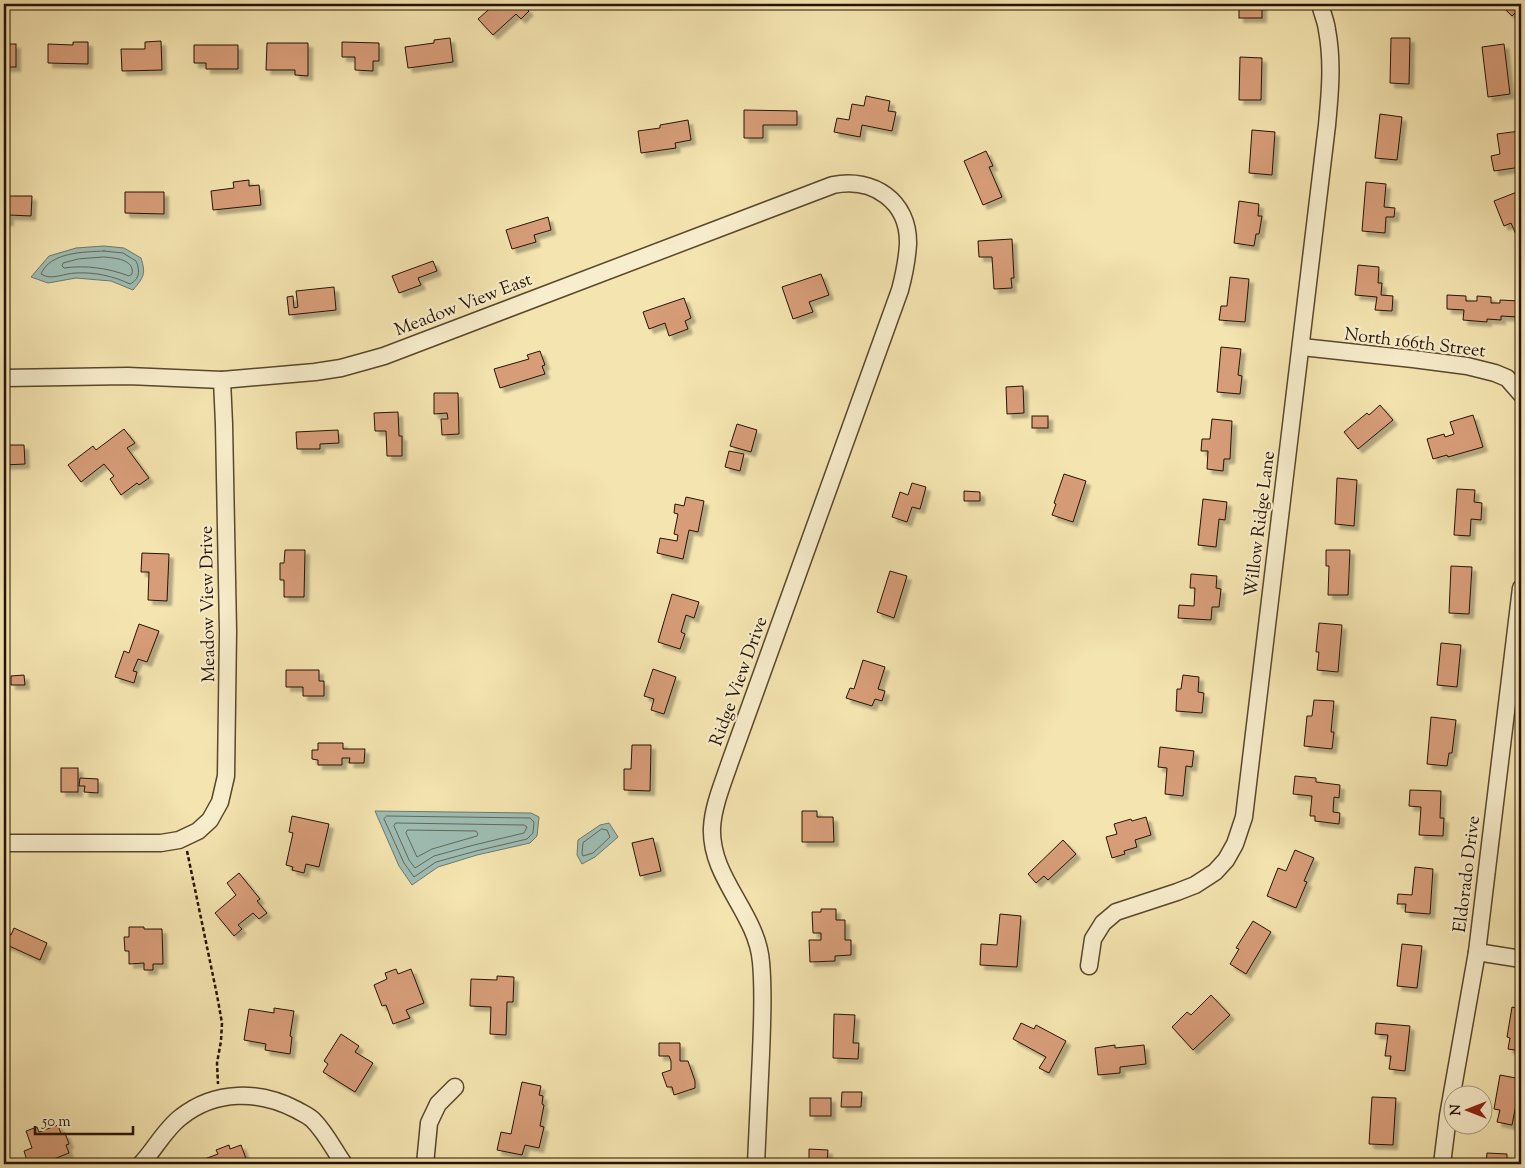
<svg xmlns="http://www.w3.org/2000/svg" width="1525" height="1168" viewBox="0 0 1525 1168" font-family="'Sorts Mill Goudy',serif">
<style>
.water{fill:#9ebdb4;stroke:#6e796c}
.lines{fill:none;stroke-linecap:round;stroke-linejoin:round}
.shore{stroke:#62685a;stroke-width:1}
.building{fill:#d79d79;stroke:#251300;filter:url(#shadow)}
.minor-casing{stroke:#59472c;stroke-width:19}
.path{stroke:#251300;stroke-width:2.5;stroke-dasharray:4 2.5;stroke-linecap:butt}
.minor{stroke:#f8edcc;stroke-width:16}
.labels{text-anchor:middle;stroke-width:4.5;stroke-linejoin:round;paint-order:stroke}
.street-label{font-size:18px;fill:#251300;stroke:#f8edcc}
</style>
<defs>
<filter id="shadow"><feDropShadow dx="4.5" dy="4.5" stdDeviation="1" flood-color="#0004"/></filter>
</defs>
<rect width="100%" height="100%" fill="#f4e4b0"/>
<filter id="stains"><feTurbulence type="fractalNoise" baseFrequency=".004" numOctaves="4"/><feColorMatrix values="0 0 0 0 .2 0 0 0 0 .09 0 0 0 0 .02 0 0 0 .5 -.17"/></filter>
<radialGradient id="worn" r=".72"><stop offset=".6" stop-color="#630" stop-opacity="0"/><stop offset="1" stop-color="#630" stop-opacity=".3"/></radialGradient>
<g class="water">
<path d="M104 246 124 248 141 258C146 274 144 277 133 290L111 281 76 278 48 283 31 277 49 256 76 248Z"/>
<path d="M375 811 531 813 539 817 537 836 530 843 477 855 438 867 412 885 399 866Z"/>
<path d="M609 823 618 837 595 857 582 864 577 855 578 840 600 825Z"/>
</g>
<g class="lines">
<g class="shore">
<path d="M104 251 123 253 136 261C140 270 140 279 130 284 113 276 95 272 76 273 64 273 52 281 41 274 50 252 84 252 104 251Z"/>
<path d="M104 257C114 258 135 259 132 274L129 276C108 268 86 265 64 268L62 266 63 263 78 259Z"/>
<path d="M387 816 530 818 534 822 533 833 527 839 476 851 436 862 414 877 404 863 384 819Z"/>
<path d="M396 823 524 825 527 827 524 833 474 845 434 856 415 868 409 860 394 826Z"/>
<path d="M602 829 607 830 610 837 593 853 583 856 582 853 583 843Z"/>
<path d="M408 830 476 831 478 834 477 836 432 849 417 857 406 833Z"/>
</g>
</g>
<g class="building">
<path d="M495 4H522L529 11 521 19 516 14 493 35 478 19Z"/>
<rect x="1239" y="4" width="23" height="14"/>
<path d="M1500 4H1521V7L1512 16Z"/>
<path d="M450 38 453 62 408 68 405 47 434 43V40Z"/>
<path d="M1391 38H1410L1409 84 1390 83Z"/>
<path d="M161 41 162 70 122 71 121 49H145V42Z"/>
<path d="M73 42H88V64L48 63V44L73 45Z"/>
<path d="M342 42 379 43V61H373V71L355 70V57H342Z"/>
<path d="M267 43H308V76L295 75V70H266Z"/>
<rect x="4" y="44" width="12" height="23"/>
<path d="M1504 44 1510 94 1488 97 1482 47Z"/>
<path d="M194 45H238V69H206V63H194Z"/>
<path d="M1240 57 1262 58 1261 100H1239Z"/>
<path d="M866 96 890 101 888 111 896 112 892 131 862 125 860 137 834 132 837 118 849 120 852 104 864 106Z"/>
<path d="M744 110 797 111V125H763V138H744Z"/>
<path d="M1380 114 1402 117 1397 160 1375 158Z"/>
<path d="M688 120 691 140 675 143 676 148 641 153 638 131 660 128V125Z"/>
<path d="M1252 130 1275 132 1272 175 1249 173Z"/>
<path d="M1520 131 1521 167 1494 171 1491 156 1500 154 1497 134Z"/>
<path d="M986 151 993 166 989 167 1002 197 983 205 964 161Z"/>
<path d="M249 180V186L259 185 261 205 213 210 211 191 234 188 233 182Z"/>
<path d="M1366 182 1386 184 1384 207 1395 208 1394 217H1386L1385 233 1362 231Z"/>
<path d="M125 192H164V214L125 213Z"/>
<path d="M1517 192 1521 202 1520 244 1511 223 1504 226 1494 201Z"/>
<path d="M4 196H32L31 216 9 215V221H4Z"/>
<path d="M1239 201 1259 204 1258 216H1262L1259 234H1256L1254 246 1234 243Z"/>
<path d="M548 217 551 230 534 235 536 242 512 249 506 230Z"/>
<path d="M1012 239 1014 278H1011L1012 288 994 289 992 257H979L978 241Z"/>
<path d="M433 261 437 271 418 278 421 285 399 293 392 276Z"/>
<path d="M1358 265 1379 267 1378 283H1382L1381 295 1393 296 1392 311 1375 310 1377 297 1355 295Z"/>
<path d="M821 274 829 295 809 302 813 312 793 319 782 287Z"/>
<path d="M1230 277 1249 279 1245 322 1219 320 1221 306H1227Z"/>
<path d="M334 287 336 310 289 315 287 297 293 296 294 308 298 307 296 291Z"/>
<path d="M1447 295 1466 296V301H1477V296L1491 297V303H1500V300L1519 301 1518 317 1501 316V320L1487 319V322L1463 320 1464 310 1447 309Z"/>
<path d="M684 298 691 318 685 321 688 329 669 336 665 323 649 329 643 312Z"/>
<path d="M1221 347 1241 349 1238 375 1242 376 1240 394 1217 392Z"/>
<path d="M540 351 545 365 542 366 545 374 500 388 494 369 529 359 527 355Z"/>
<path d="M1023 386 1024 413 1007 414 1006 387Z"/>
<path d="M434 393H458L459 434 442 435 441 419H448L447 413 434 414Z"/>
<path d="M1380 405 1393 420 1358 449 1344 432 1367 413 1369 415Z"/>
<path d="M398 412 399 436H402V456H387L386 431H375L374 413Z"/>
<path d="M1473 415 1483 447 1448 457 1447 455 1433 459 1427 439 1444 434 1445 437 1454 434 1450 422Z"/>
<rect x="1032" y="416" width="16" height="12"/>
<path d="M1212 419 1232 421 1230 459H1224L1223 471 1207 469 1208 451H1201L1202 439H1210Z"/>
<path d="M737 424 757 430 751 452 730 446Z"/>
<path d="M124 429 135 443 127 448 149 478 139 485 137 483 121 495 110 479 114 476 104 464 81 482 68 465 93 446 96 450Z"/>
<path d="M338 430 339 443 320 444V449H297L296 432Z"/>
<path d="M4 445H24L25 464 4 465Z"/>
<path d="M729 451 744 454 740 471 725 467Z"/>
<path d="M1064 474 1086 481 1073 522 1052 515 1056 504 1054 503Z"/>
<path d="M1337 478 1357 480 1354 526 1335 524Z"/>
<path d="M912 483 926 487 920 509 912 507 907 522 892 517 900 492 908 495Z"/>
<path d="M1457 489 1475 490 1474 502 1482 503 1481 520 1471 519 1470 536 1454 535Z"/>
<path d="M964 491 980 492V501H964Z"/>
<path d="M686 497 704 501 698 532 689 530 683 559 657 553 660 538 677 541 678 535 674 534 678 514 674 513 675 504 684 506Z"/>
<path d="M1203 499 1227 502 1225 520 1219 519 1216 547 1198 545Z"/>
<path d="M285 550H305L304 597H284V580H280V563H284Z"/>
<path d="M1326 550H1350L1348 595H1328L1329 566H1326Z"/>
<path d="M142 553 169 554 167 601 148 600 149 572H141Z"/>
<path d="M1451 566 1472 567 1469 614 1449 613Z"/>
<path d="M890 571 907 576 894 618 877 612Z"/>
<path d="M1191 574 1217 576 1216 588 1221 589 1219 607H1212L1211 620 1178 618 1179 605 1194 606 1195 588H1190Z"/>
<path d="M672 594 699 602 694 618 686 615 681 632 685 634 680 649 658 642Z"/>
<path d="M1319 623 1342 625 1338 672 1317 670 1319 652H1316Z"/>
<path d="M139 624 159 631 147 662 138 659 133 671 137 672 134 683 115 677 124 651 129 653Z"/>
<path d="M1441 643 1461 645 1457 687 1437 685Z"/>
<path d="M863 660 885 667 878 689 885 691 882 701 875 699 872 706 846 698 850 688 854 689Z"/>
<path d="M653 669 676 677 664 714 651 710 654 699 644 696Z"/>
<path d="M286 670H319V681H324V696H303V687H286Z"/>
<path d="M24 675 25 685H11V676Z"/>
<path d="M1183 675 1199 677 1198 692 1204 693 1202 713 1176 711 1177 689H1181Z"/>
<path d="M1314 700 1334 701 1331 732H1334L1332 749 1304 746 1307 716H1312Z"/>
<path d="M1431 717 1456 720 1452 753H1449L1447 766 1427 764Z"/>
<path d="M318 743H343V749H365L364 763H349L350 758H342V765H318V760L312 759V750H318Z"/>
<path d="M632 745H651L650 791 624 790V769H631Z"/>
<path d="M1160 747 1194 751 1192 767 1186 766 1183 796 1165 794 1167 768 1158 767Z"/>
<rect x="61" y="768" width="17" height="24"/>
<path d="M1295 776 1316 778V782L1340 785 1339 798 1334 797 1333 812 1340 813 1339 824 1315 821V816H1310L1312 796 1293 794Z"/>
<path d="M80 778 98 779V793L84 792 85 786H79Z"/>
<path d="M1410 790 1441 791 1440 818H1444L1443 836 1419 835 1421 807 1409 806Z"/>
<path d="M802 811H817V817H833L834 842H802Z"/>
<path d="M292 816 329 824 319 867 306 864 304 873 292 870 293 867 286 865 293 833 289 832Z"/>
<path d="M1146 817 1151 835 1135 840 1137 847 1124 851 1125 854 1112 858 1106 837 1117 834 1114 824 1131 819 1132 821Z"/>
<path d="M653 838 661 871 640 876 632 843Z"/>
<path d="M1063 840 1076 854 1048 880 1044 876 1036 883 1028 874Z"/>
<path d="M1295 850 1314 858 1304 881 1307 882 1296 908 1267 896 1278 868 1286 871Z"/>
<path d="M1415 867 1433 869 1430 914 1405 912 1406 904H1397L1398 894 1412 895Z"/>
<path d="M239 873 260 899 257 901 267 913 259 919 253 913 238 925 242 929 234 936 215 913 236 895 227 883Z"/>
<path d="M821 909H836V920H845V940H851V955L835 956V961L810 962 809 940H821V933H813L812 912H821Z"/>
<path d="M1000 914 1021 916 1017 967 980 965 981 944 997 945Z"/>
<path d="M1253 921 1271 932 1246 974 1230 964 1239 949 1236 948Z"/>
<path d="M129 927H144V929H162L163 964H153V970H144V963L129 964V951H125L124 937H129Z"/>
<path d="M14 928 47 943 40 960 7 945 5 948H4V931L11 935Z"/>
<path d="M1402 944 1422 946 1417 988 1397 986Z"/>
<path d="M396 969 398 974 411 969 424 1003 406 1010 410 1018 393 1024 386 1005 382 1006 374 985 387 979 385 973Z"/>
<path d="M497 976 514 977 513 1002H507L506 1035 490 1034 491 1007 470 1006 471 979 497 980Z"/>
<path d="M1211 995 1230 1015 1193 1050 1172 1027 1187 1012 1191 1015Z"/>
<path d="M1512 1007 1521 1009V1051L1508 1049 1510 1038 1507 1037Z"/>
<path d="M274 1008 294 1011 290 1036 292 1037 290 1054 265 1050 266 1044 244 1040 249 1009 274 1013Z"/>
<path d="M834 1014 855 1015 853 1043H859L858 1059 833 1058Z"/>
<path d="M1021 1023 1034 1029 1036 1025 1066 1041 1049 1073 1039 1068 1046 1057 1013 1039Z"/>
<path d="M1376 1023 1410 1026 1405 1071 1389 1069 1391 1056H1385L1388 1035 1375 1034Z"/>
<path d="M341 1034 359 1046 355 1052 373 1063 355 1092 323 1072 328 1064 324 1061Z"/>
<path d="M659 1043H680V1061H688L695 1081V1088L674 1095 672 1087H667L662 1073 671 1070V1061L669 1056H659Z"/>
<path d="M1115 1045V1048L1144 1045 1146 1064 1120 1067V1073L1098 1075 1095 1048Z"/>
<path d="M1500 1075 1521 1079 1512 1125 1497 1122 1500 1110 1494 1109Z"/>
<path d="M522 1082 541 1086 539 1095 543 1096 542 1104 544 1105 540 1126 544 1127 539 1148 525 1145 522 1155 497 1150 501 1132 511 1134Z"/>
<path d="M842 1092H862L861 1107H841Z"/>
<path d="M1372 1097 1396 1098 1393 1145 1369 1144Z"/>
<rect x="810" y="1098" width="21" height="18"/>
<path d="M58 1125 61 1134 65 1133 69 1144 66 1145 69 1153 46 1162 47 1164H28L24 1151 32 1148 26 1131 37 1127 39 1132Z"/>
<path d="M229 1145 230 1149 241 1145 248 1164H204L202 1160 218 1154 216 1150Z"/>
<path d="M809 1149 828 1150 827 1164H809Z"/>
<path d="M1487 1153 1507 1154V1164H1486Z"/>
</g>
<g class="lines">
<defs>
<g id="minor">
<path d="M1302 347 1413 359 1467 366 1495 373 1507 378 1521 394"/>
<path d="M4 378 128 376 222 380 315 372 341 368 384 356 833 185C873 177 909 201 908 244 907 260 904 275 900 290L730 762C723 783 713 806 712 828 710 878 757 913 761 962 764 993 762 1023 761 1054 759 1091 758 1127 756 1164"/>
<path d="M4 843H161L179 840 198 831 210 820 220 802 226 776 228 631 224 424 222 380"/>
<path d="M1477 952 1521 959"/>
<path d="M1089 966 1093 939 1103 923 1116 912 1177 892 1195 885 1215 872 1226 860 1235 844 1244 817 1327 125C1330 93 1333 62 1327 30 1326 21 1322 13 1320 4"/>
<path d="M141 1164C155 1149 165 1129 181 1117 215 1090 259 1090 297 1110 302 1113 309 1116 313 1120 326 1133 334 1150 344 1164"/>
<path d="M425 1164 429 1123 438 1104 455 1087"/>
<path d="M1442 1164 1448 1116 1477 952 1521 588"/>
</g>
</defs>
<use href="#minor" class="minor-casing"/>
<path class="path" d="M187 851 217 995 222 1023 221 1041 217 1063 218 1084"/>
<use href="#minor" class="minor"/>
</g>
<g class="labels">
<g class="street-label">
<text transform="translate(463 304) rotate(-21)" y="6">Meadow View East</text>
<text transform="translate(1415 342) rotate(7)" y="6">North 166th Street</text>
<text transform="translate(1259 524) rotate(-83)" y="6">Willow Ridge Lane</text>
<text transform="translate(207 604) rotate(-91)" y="6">Meadow View Drive</text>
<text transform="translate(738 681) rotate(-70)" y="6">Ridge View Drive</text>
<text transform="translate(1466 874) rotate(-83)" y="6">Eldorado Drive</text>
</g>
</g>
<rect width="1525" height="1168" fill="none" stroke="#f4e4b0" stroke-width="20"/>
<rect x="5" y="5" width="1515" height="1158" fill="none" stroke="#251300" stroke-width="2.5"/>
<rect x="10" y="10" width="1505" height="1148" fill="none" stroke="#251300"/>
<g transform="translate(1468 1110) rotate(270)"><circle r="24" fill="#f8edcc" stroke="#a4967a"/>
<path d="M0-4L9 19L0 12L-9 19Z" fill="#8f2418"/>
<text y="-8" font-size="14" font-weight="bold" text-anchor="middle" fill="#251300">N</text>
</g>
<path d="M35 1126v8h98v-8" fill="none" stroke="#251300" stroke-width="2.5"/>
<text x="42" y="1126" font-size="15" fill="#251300" stroke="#f8edcc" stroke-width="4" paint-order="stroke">50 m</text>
<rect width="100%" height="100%" filter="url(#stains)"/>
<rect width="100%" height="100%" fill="url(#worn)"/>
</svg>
